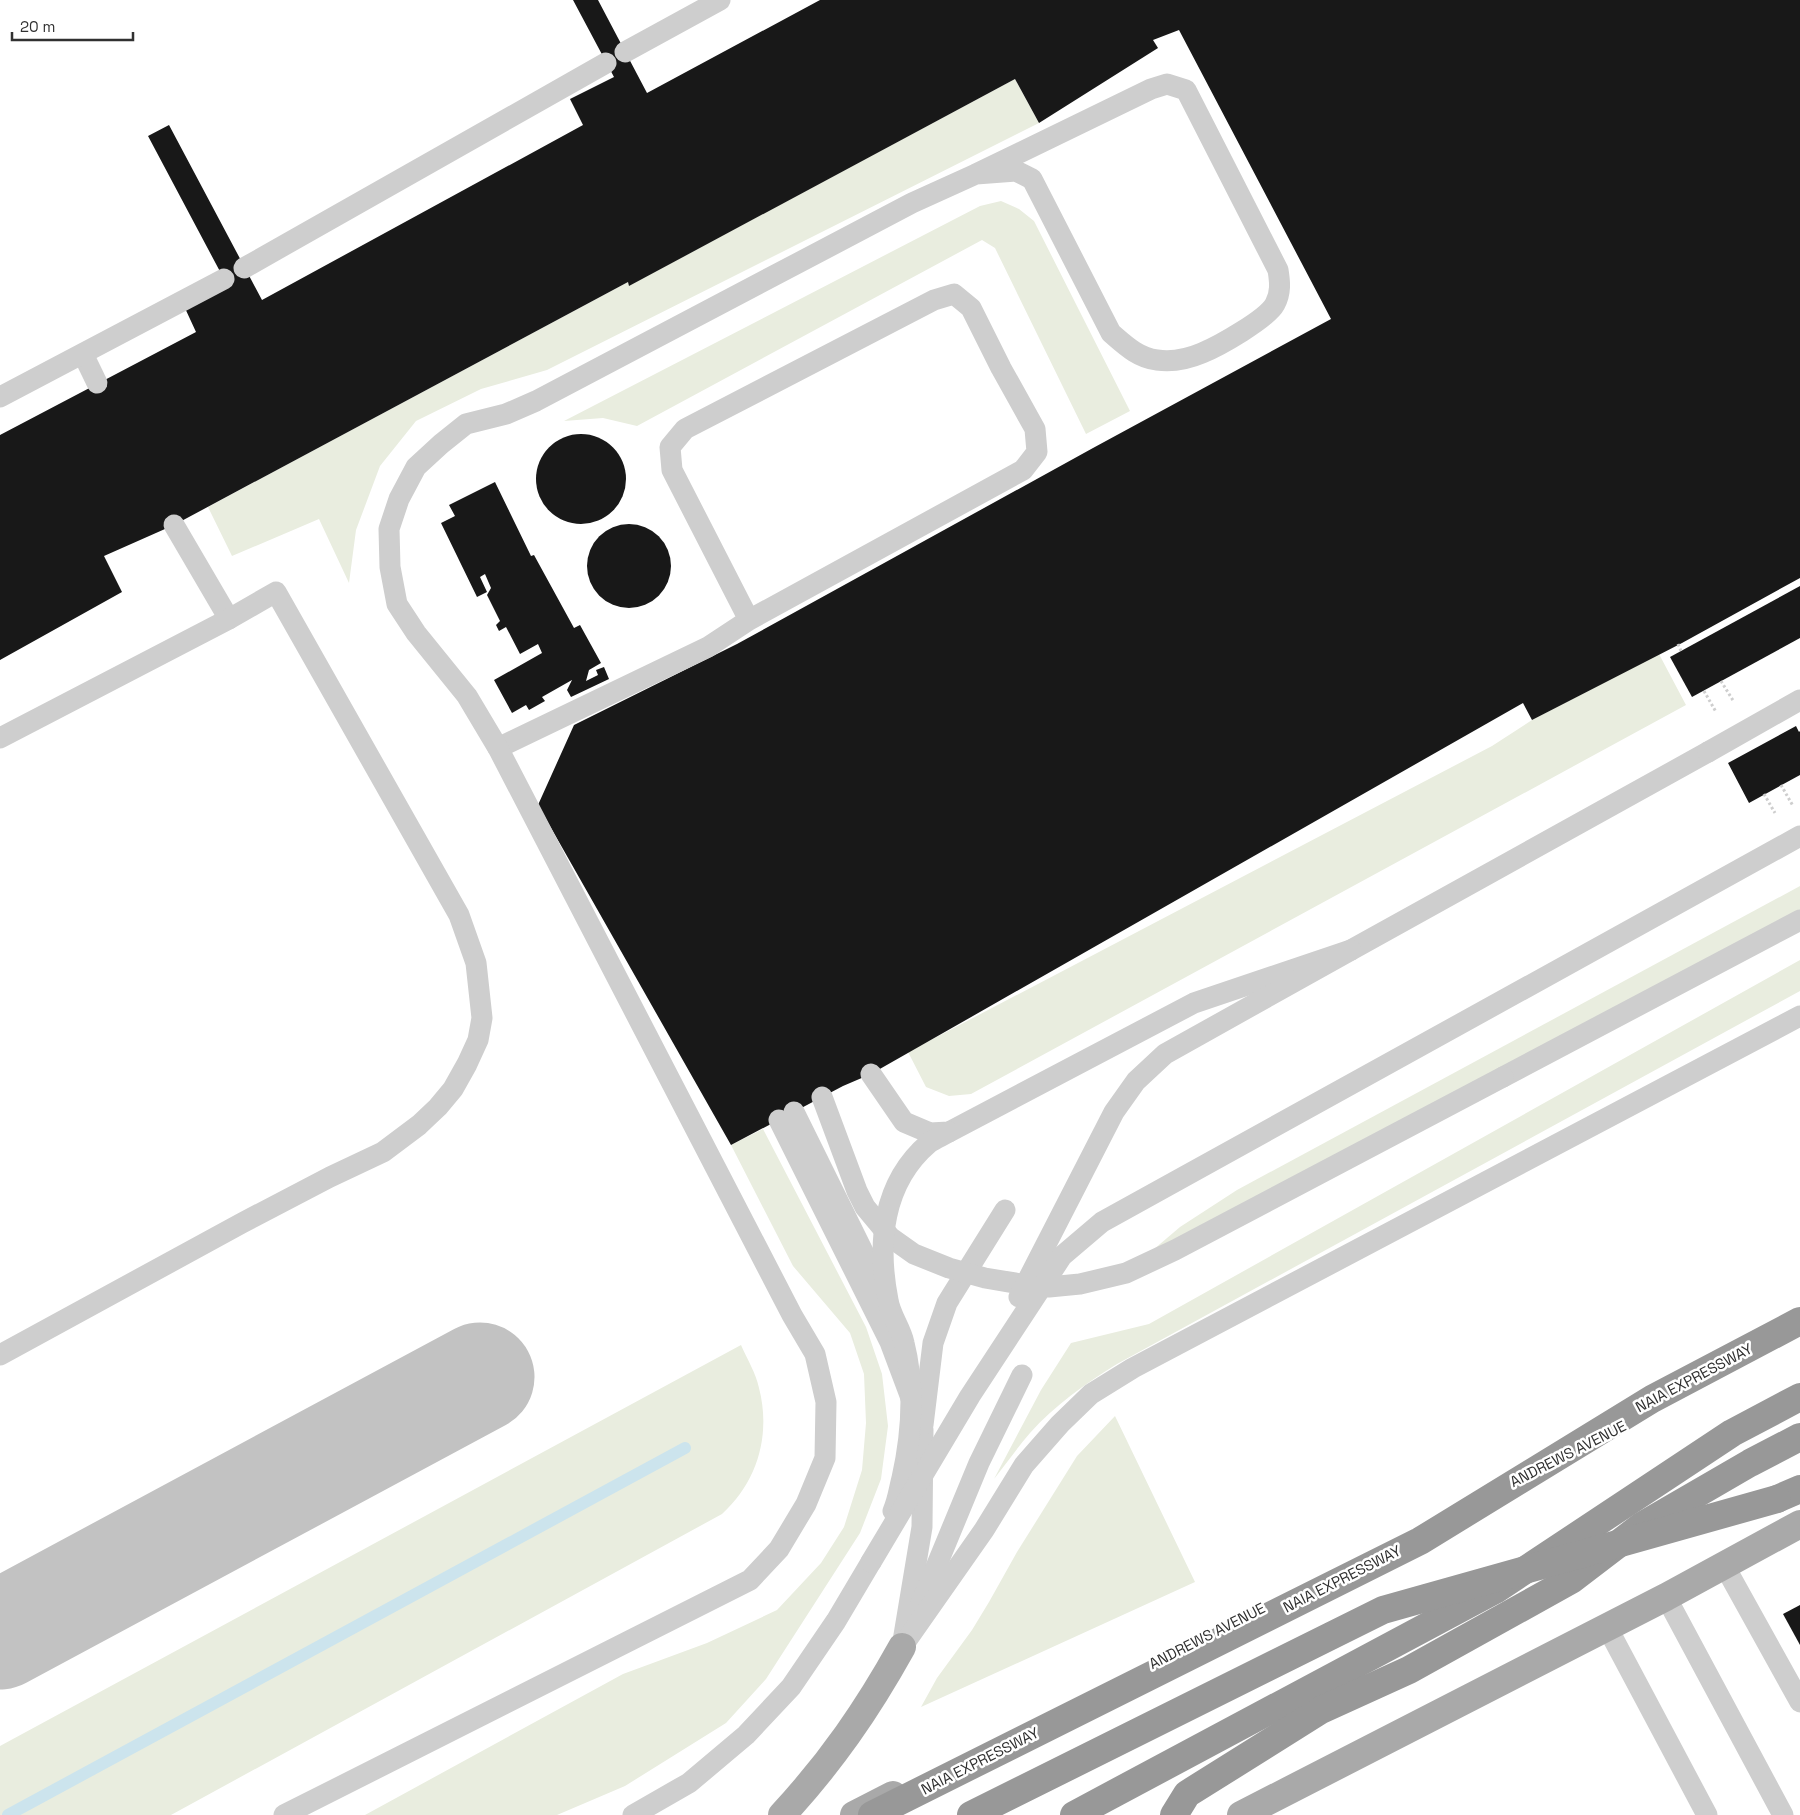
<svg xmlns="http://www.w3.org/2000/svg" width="1800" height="1815" viewBox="0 0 1800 1815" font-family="'Space Grotesk',sans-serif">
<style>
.green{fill:#e9eddf}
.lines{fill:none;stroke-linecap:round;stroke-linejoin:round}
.stream{stroke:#cce4ed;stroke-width:12}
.taxiway{stroke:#c2c2c2;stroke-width:109}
.building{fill:#181818}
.path{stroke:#cecece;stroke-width:3;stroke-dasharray:2.5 2.5;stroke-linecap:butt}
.service{stroke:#cecece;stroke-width:21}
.primary{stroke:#a9a9a9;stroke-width:28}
.motorway{stroke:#989898;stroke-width:28}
.service-bridge{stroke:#cecece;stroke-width:21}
.motorway-bridge{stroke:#989898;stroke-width:28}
.labels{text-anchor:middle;stroke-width:5;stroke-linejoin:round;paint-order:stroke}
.street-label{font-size:15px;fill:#313131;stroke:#fff}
</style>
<rect width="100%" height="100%" fill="#fff"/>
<g class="green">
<path d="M1015 79 1039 123 547 370 481 389 416 421 380 466 356 530 349 583 319 519 232 556 208 507 628 282 630 285Z"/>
<path d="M1001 201 1019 209 1034 221 1130 411 1086 434 995 248 982 240 637 426 603 418 564 421 980 206Z"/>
<path d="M1659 654 1686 705 971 1094 949 1096 926 1087 908 1052 1492 746 1532 720Z"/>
<path d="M1800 886V912L1133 1267 1180 1227 1237 1190Z"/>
<path d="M1800 960V991L1117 1364C1085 1384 1055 1405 1030 1433 1017 1448 1006 1464 994 1479L1041 1390 1071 1343 1149 1324Z"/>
<path d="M763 1129 866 1327 882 1374 888 1426 881 1479 860 1533 766 1679 726 1723 625 1786 557 1815H365L623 1674 707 1643 777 1610 821 1563 844 1527 862 1470 866 1423 864 1374 850 1333 793 1266 731 1145Z"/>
<path d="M741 1345C747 1359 756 1373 759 1388 771 1434 758 1481 722 1514L171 1815H0V1746Z"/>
<path d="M1115 1416 1195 1582 921 1707 937 1678 972 1630 989 1602 1017 1552 1077 1456Z"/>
</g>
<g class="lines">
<path class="stream" d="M8 1815 685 1448"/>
<path class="taxiway" d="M0 1635 480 1377"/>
</g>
<g class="building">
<path d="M573 0H598L647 93 820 0H1800V578L1682 643 1532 720 1523 703 871 1074 843 1086 731 1145 538 805 574 725 737 644 1093 448 1331 319 1179 30 1153 40 1158 48 1039 123 1015 79 629 286 628 282 174 525 104 556 122 592 0 660V435L196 332 184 306 224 279 148 136 169 125 262 300 583 125 570 99 614 77Z"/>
<circle cx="581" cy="479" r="45"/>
<path d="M495 482 531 556 534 555 574 628 580 625 601 663 589 670 586 681 598 675 596 670 604 667 609 679 571 697 567 690 572 680 542 697 545 701 529 710 526 705 512 713 494 680 542 653 538 644 520 654 506 627 499 631 496 625 500 621 487 595 491 588 485 574 480 577 487 592 477 597 441 523 455 516 449 505Z"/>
<circle cx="629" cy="566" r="42"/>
<path d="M1800 586V638L1692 697 1670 657Z"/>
<path d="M1796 726 1799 732 1800 731V775L1749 803 1728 763Z"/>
<path d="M1800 1605V1645L1783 1614Z"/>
</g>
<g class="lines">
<g class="path">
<path d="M1678 644 1681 651"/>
<path d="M1721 681 1734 702"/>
<path d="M1704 691 1716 712"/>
<path d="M1781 785 1793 806"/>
<path d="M1764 794 1775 813"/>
</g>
<g class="service">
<path d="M625 52 720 0"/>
<path d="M244 268 606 63"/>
<path d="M83 354 97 383"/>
<path d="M0 397 224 279"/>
<path d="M174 525 229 619"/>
<path d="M0 738 229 619 276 592 459 915 476 963 482 1018 478 1040 467 1064 453 1089 438 1107 419 1125 383 1152 330 1177 242 1223 0 1355"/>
<path d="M498 748 708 647 749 620 1023 470 1037 452 1035 429 1001 368 971 308 954 294 934 300 685 429 670 447 672 470 749 620"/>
<path d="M871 1074 904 1122 930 1133 949 1132 1194 1003 1351 950 1708 752"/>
<path d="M1503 1077 1800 920"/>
<path d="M794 1112 886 1298"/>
<path d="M779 1120 890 1342 923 1430 922 1527 903 1641"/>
<path d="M923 1425 933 1343 947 1303 1005 1210"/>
<path d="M1724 1565 1800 1702"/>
<path d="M1666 1597 1783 1815"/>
<path d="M919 1608 979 1463 1022 1375"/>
<path d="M1607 1627 1707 1815"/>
<path d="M902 1647 984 1530 1024 1465 1060 1424 1091 1394 1133 1368 1800 1016"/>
<path d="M284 1815 750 1580 779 1549 806 1504 825 1458 826 1402 815 1354 792 1315 498 748 467 696 416 633 397 604 390 567 389 529 399 499 416 467 441 444 466 424 506 414 536 401 912 203 976 174 1151 89 1167 84 1186 90 1278 270C1280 282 1281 293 1275 304 1267 319 1219 346 1202 353 1188 359 1172 362 1157 360 1138 358 1125 345 1111 333L1032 179 1016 171 976 174"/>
<path d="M633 1815 689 1783 746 1735 791 1687 836 1621 871 1562"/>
</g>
<g class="primary">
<path d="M782 1815C831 1762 867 1710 902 1647"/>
<path d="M854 1815 893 1795"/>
<path d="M1241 1815 1666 1597 1800 1524"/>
</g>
<g class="motorway">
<path d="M1777 1499 1800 1489"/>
<path d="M1074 1815 1495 1590 1732 1433 1800 1397"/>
<path d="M1174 1815 1187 1794 1321 1710 1409 1670 1571 1580 1643 1525 1750 1463 1800 1437"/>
</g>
<g class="service-bridge">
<path d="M1708 752 1800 700"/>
<path d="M822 1097 857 1191 865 1207 890 1237 914 1254 949 1268 985 1278 1027 1285 1049 1287 1080 1284 1126 1273 1175 1250 1503 1077"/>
<path d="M1019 1297 1114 1112 1136 1081 1165 1054 1351 950"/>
<path d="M893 1511C898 1500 899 1489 902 1478 912 1433 915 1387 904 1343 901 1328 890 1315 888 1300 877 1244 882 1183 929 1143 935 1139 942 1136 949 1132"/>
<path d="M871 1562 970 1396 1062 1256 1102 1222 1800 836"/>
</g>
<g class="motorway-bridge">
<path d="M872 1815 1420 1541 1652 1399 1800 1321"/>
<path d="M971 1815 1383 1610 1777 1499"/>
</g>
</g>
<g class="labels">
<g class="street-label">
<text transform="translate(1694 1378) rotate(-28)" y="5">NAIA EXPRESSWAY</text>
<text transform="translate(1568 1454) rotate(-27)" y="5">ANDREWS AVENUE</text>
<text transform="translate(1342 1579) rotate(-27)" y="5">NAIA EXPRESSWAY</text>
<text transform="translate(1207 1636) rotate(-27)" y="5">ANDREWS AVENUE</text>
<text transform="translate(980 1761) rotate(-27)" y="5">NAIA EXPRESSWAY</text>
</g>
</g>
<path d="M12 32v8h121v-8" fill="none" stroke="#313131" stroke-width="2.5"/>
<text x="20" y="32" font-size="15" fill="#313131" stroke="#ffffff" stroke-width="4" paint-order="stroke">20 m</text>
</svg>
